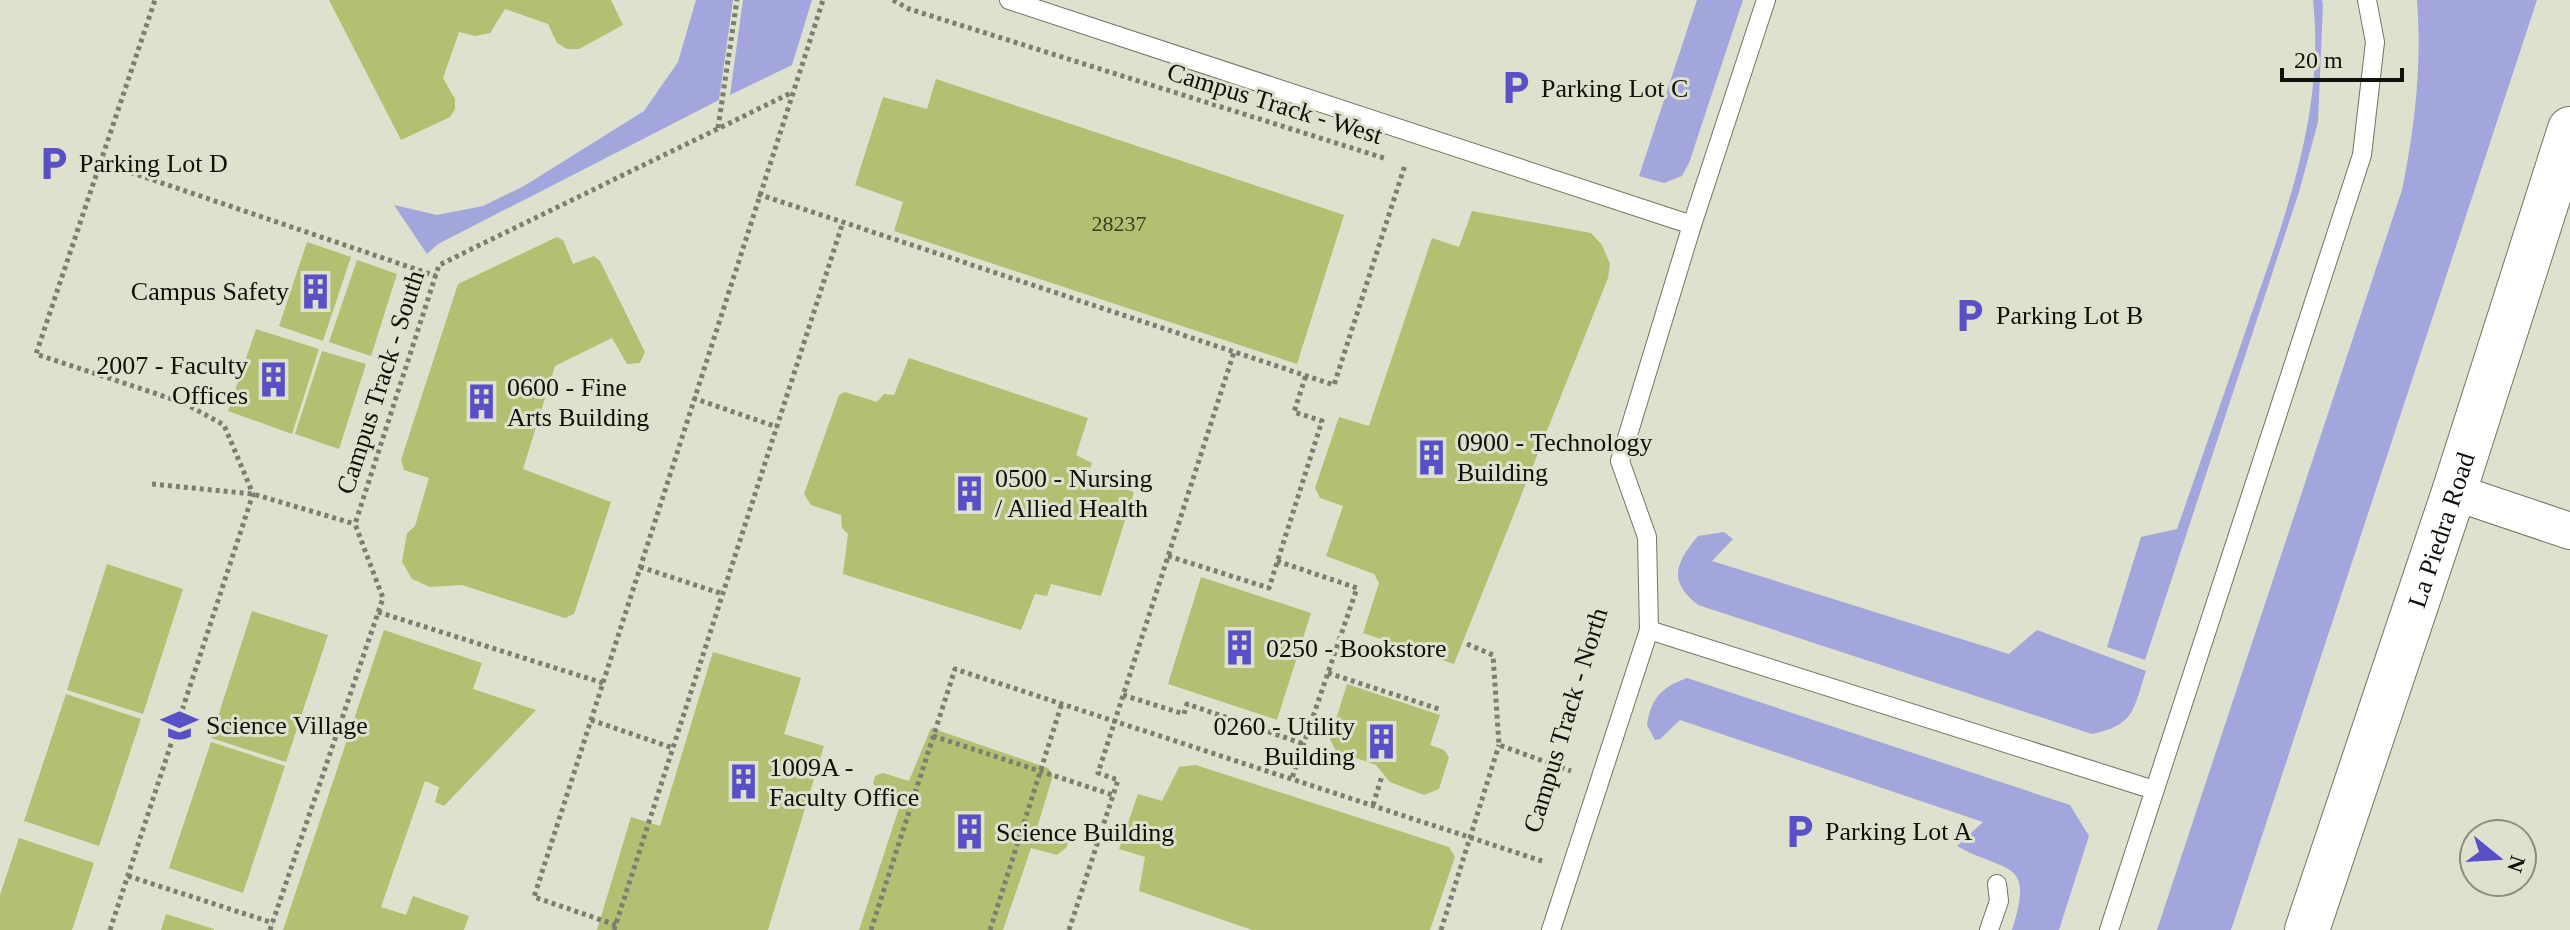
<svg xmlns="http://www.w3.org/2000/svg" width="2570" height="930" viewBox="0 0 2570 930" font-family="Georgia,serif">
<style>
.green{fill:#a2a6dc}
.building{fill:#b3c072}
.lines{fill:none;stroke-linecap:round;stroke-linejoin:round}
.service-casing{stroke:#727563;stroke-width:20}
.minor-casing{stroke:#727563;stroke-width:38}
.tertiary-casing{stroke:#727563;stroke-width:46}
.path{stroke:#7b7e70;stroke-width:5;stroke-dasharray:4 4;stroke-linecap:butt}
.service{stroke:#fff;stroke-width:18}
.minor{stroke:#fff;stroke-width:36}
.tertiary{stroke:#fff;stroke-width:44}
.labels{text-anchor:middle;stroke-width:6;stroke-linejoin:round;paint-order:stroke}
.number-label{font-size:22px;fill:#393d24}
.poi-label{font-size:26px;fill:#10110a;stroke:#dde1cd;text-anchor:start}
.street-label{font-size:26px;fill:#10110a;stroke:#dde1cd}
</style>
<rect width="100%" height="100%" fill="#dde1cd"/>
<g class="green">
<path d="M696 0H733L719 100 438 244 427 254 394 205 437 215 483 206 524 186 644 111 678 62Z"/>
<path d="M743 0H812L792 65 730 95Z"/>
<path d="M1697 0H1743L1689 163 1682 176 1664 183 1639 176Z"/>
<path d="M2313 0H2322L2323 4 2318 122 2299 192 2145 660 2107 647 2141 537 2177 529C2202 457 2227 386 2251 315 2287 212 2325 110 2313 0Z"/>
<path d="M2417 0H2537L2231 930H2157L2402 190C2415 126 2422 65 2417 0Z"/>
<path d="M1724 532 1733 539 1712 561 2009 654 2037 630 2146 671C2133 710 2135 725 2092 734L1698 605C1667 580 1676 563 1698 536Z"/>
<path d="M1687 678 2070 805 2089 836 2059 930H2012C2035 858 2007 874 1957 846L1983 822 1680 720 1660 739 1655 740 1647 725C1651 698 1662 687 1687 678Z"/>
</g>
<g class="building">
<path d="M329 0H611L623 25 579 49H567L557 43 548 24 505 9 490 33 475 36 459 32 443 78 455 99V109L450 117 401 140Z"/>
<path d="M936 79 1344 215 1297 364 894 231 903 202 855 185 883 97 927 109Z"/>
<path d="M1472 211 1591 233 1602 245 1610 264 1608 278 1454 664 1363 633 1379 583 1374 574 1326 556 1343 506 1320 498 1315 488 1339 417 1369 426 1432 238 1459 247Z"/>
<path d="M557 237 563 240 573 264 594 256 600 261 645 352 640 363 627 364 612 338 555 366 523 469 611 502 574 614 565 618 462 585 430 587 412 579 402 562 407 533 415 526 429 478 404 470 401 460 458 284Z"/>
<path d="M307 242 351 257 323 341 279 326Z"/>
<path d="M357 260 397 274 371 356 329 342Z"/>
<path d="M256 329 319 349 292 434 228 411Z"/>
<path d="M322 351 366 364 339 449 295 434Z"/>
<path d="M909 358 1088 418 1076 455 1092 463 1087 476 1134 492 1101 596 1051 584 1047 596 1035 594 1021 630 843 574 848 534 842 528 841 515 811 505 804 494 839 395 845 392 877 402 884 394 894 395Z"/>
<path d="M107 564 183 589 143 714 67 690Z"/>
<path d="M1201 577 1311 613 1277 720 1168 684Z"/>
<path d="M252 611 328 635 286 762 211 738Z"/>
<path d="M384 630 482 663 473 689 536 710 444 806 435 802 439 787 425 781 381 907 406 915 413 896 469 916 464 930H283Z"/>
<path d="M713 652 801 678 784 734 824 746 768 930H597L631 817 660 826Z"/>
<path d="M1347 684 1440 715 1430 745 1444 750 1449 757 1439 789 1424 795 1390 782 1376 765 1336 751 1330 739Z"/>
<path d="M66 694 141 719 99 846 24 821Z"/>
<path d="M931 728 1048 768 1053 775 1037 828 1061 836 1068 841 1067 847 1057 855 1031 848 1003 930H859L902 799 879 792 873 783 875 776 883 773 909 781Z"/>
<path d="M211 742 285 766 243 893 169 868Z"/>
<path d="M1196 765 1449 847 1455 857 1430 930H1252L1139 891 1145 857 1119 849 1138 794 1162 801 1179 767Z"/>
<path d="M19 838 94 863 72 930H0V895Z"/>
<path d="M166 914 214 929V930H161Z"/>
</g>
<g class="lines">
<defs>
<g id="service">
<path d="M1009 0 1692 225"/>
<path d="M1649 630 2154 790"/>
<path d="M1551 930 1649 630 1647 537 1620 461 1692 225 1766 0"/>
<path d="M1989 930 1999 901 1997 884"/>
<path d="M2109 930 2362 155 2375 42 2367 0"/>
</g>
<path id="minor" d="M2454 492 2570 531"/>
<g id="tertiary">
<path id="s1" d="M2307 930 2454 492 2570 129"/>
</g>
</defs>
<use href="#service" class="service-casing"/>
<use href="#minor" class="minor-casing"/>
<use href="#tertiary" class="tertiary-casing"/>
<g class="path">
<path d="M893 0 909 9 1387 159"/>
<path d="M718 128 737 0"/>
<path d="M100 162 436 276"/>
<path d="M758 194 1334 385 1405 165"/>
<path d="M693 398 777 427"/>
<path d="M152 484 253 494 355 524"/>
<path d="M1168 556 1269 588 1322 421 1294 412 1306 375"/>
<path d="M1277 561 1357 588 1292 778"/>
<path d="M640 567 723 594"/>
<path d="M378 612 603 683"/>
<path d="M1467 644 1493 655 1499 745 1571 771"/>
<path d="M1328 673 1442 710"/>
<path d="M1123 695 1184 714 1187 704 1304 744"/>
<path d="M591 720 673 748"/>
<path d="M933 736 1113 795"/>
<path d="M1373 805 1382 776"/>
<path d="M128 876 273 923"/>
<path d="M616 925 534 897 823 0"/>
<path d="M110 930 253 494 224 425 184 403 36 354 155 0"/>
<path d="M270 930 383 598 355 524 439 265 793 92"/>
<path d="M614 930 843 222"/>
<path d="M871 930 955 669 1542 861"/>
<path d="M990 930 1062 703"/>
<path d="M1069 930 1118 780 1098 773 1234 352"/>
<path d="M1441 930 1499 745"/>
</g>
<use href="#service" class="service"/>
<use href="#minor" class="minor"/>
<use href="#tertiary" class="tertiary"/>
</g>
<defs>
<symbol id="parking-bare" viewBox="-9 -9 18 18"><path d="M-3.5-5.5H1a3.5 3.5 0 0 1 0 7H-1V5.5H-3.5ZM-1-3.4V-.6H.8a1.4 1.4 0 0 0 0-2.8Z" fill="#5950c8" stroke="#dde1cd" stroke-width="2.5" paint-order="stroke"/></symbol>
<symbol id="building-bare" viewBox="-9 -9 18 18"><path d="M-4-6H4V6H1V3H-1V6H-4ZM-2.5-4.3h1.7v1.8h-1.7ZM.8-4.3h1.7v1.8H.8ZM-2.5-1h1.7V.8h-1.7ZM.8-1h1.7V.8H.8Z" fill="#5950c8" stroke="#dde1cd" stroke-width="2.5" paint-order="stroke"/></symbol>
<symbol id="university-bare" viewBox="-9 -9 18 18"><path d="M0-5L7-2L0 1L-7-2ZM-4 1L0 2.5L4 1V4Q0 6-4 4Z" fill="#5950c8" stroke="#dde1cd" stroke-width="2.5" paint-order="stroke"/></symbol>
</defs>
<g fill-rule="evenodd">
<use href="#parking-bare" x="1490" y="62" width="51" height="51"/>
<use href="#parking-bare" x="28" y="138" width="51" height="51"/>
<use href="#building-bare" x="290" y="266" width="51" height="51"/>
<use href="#parking-bare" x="1944" y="290" width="51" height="51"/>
<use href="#building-bare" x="248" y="354" width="51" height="51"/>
<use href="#building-bare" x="456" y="376" width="51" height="51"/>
<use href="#building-bare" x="1406" y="432" width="51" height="51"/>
<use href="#building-bare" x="944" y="468" width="51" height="51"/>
<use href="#building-bare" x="1214" y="622" width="51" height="51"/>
<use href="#university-bare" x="154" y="700" width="51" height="51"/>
<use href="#building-bare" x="1356" y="716" width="51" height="51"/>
<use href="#building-bare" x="718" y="756" width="51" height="51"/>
<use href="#parking-bare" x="1774" y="806" width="51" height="51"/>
<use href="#building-bare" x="944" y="806" width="51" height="51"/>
</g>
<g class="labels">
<g class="number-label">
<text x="1119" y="231">28237</text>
</g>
<g class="poi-label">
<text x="1541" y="97">Parking Lot C</text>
<text x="79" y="172">Parking Lot D</text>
<text x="289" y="300" text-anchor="end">Campus Safety</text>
<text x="1996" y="324">Parking Lot B</text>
<text x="248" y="374" text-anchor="end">2007 - Faculty<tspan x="248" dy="30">Offices</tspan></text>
<text x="507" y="396">0600 - Fine<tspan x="507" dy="30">Arts Building</tspan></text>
<text x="1457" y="451">0900 - Technology<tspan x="1457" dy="30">Building</tspan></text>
<text x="995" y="487">0500 - Nursing<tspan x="995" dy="30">/ Allied Health</tspan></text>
<text x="1266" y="657">0250 - Bookstore</text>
<text x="206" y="734">Science Village</text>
<text x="1355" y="735" text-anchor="end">0260 - Utility<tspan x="1355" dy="30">Building</tspan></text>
<text x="769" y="776">1009A -<tspan x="769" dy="30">Faculty Office</tspan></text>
<text x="1825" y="840">Parking Lot A</text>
<text x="996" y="841">Science Building</text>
</g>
<g class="street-label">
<text transform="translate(1275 103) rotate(17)" y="9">Campus Track - West</text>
<text transform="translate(380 382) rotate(-72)" y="9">Campus Track - South</text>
<text dy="9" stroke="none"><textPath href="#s1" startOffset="422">La Piedra Road</textPath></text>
<text transform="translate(1565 720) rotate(-73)" y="9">Campus Track - North</text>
</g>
</g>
<g transform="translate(2498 858) rotate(108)"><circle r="38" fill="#dde1cd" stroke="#8b8e7f" stroke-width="2"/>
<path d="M0-6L14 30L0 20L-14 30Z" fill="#5950c8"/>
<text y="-12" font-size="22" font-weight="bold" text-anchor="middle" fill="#10110a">N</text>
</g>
<path d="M2282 68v12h120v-12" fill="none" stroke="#10110a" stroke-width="4"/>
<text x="2294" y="68" font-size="24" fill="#10110a" stroke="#dde1cd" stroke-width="6" paint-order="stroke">20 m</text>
</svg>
